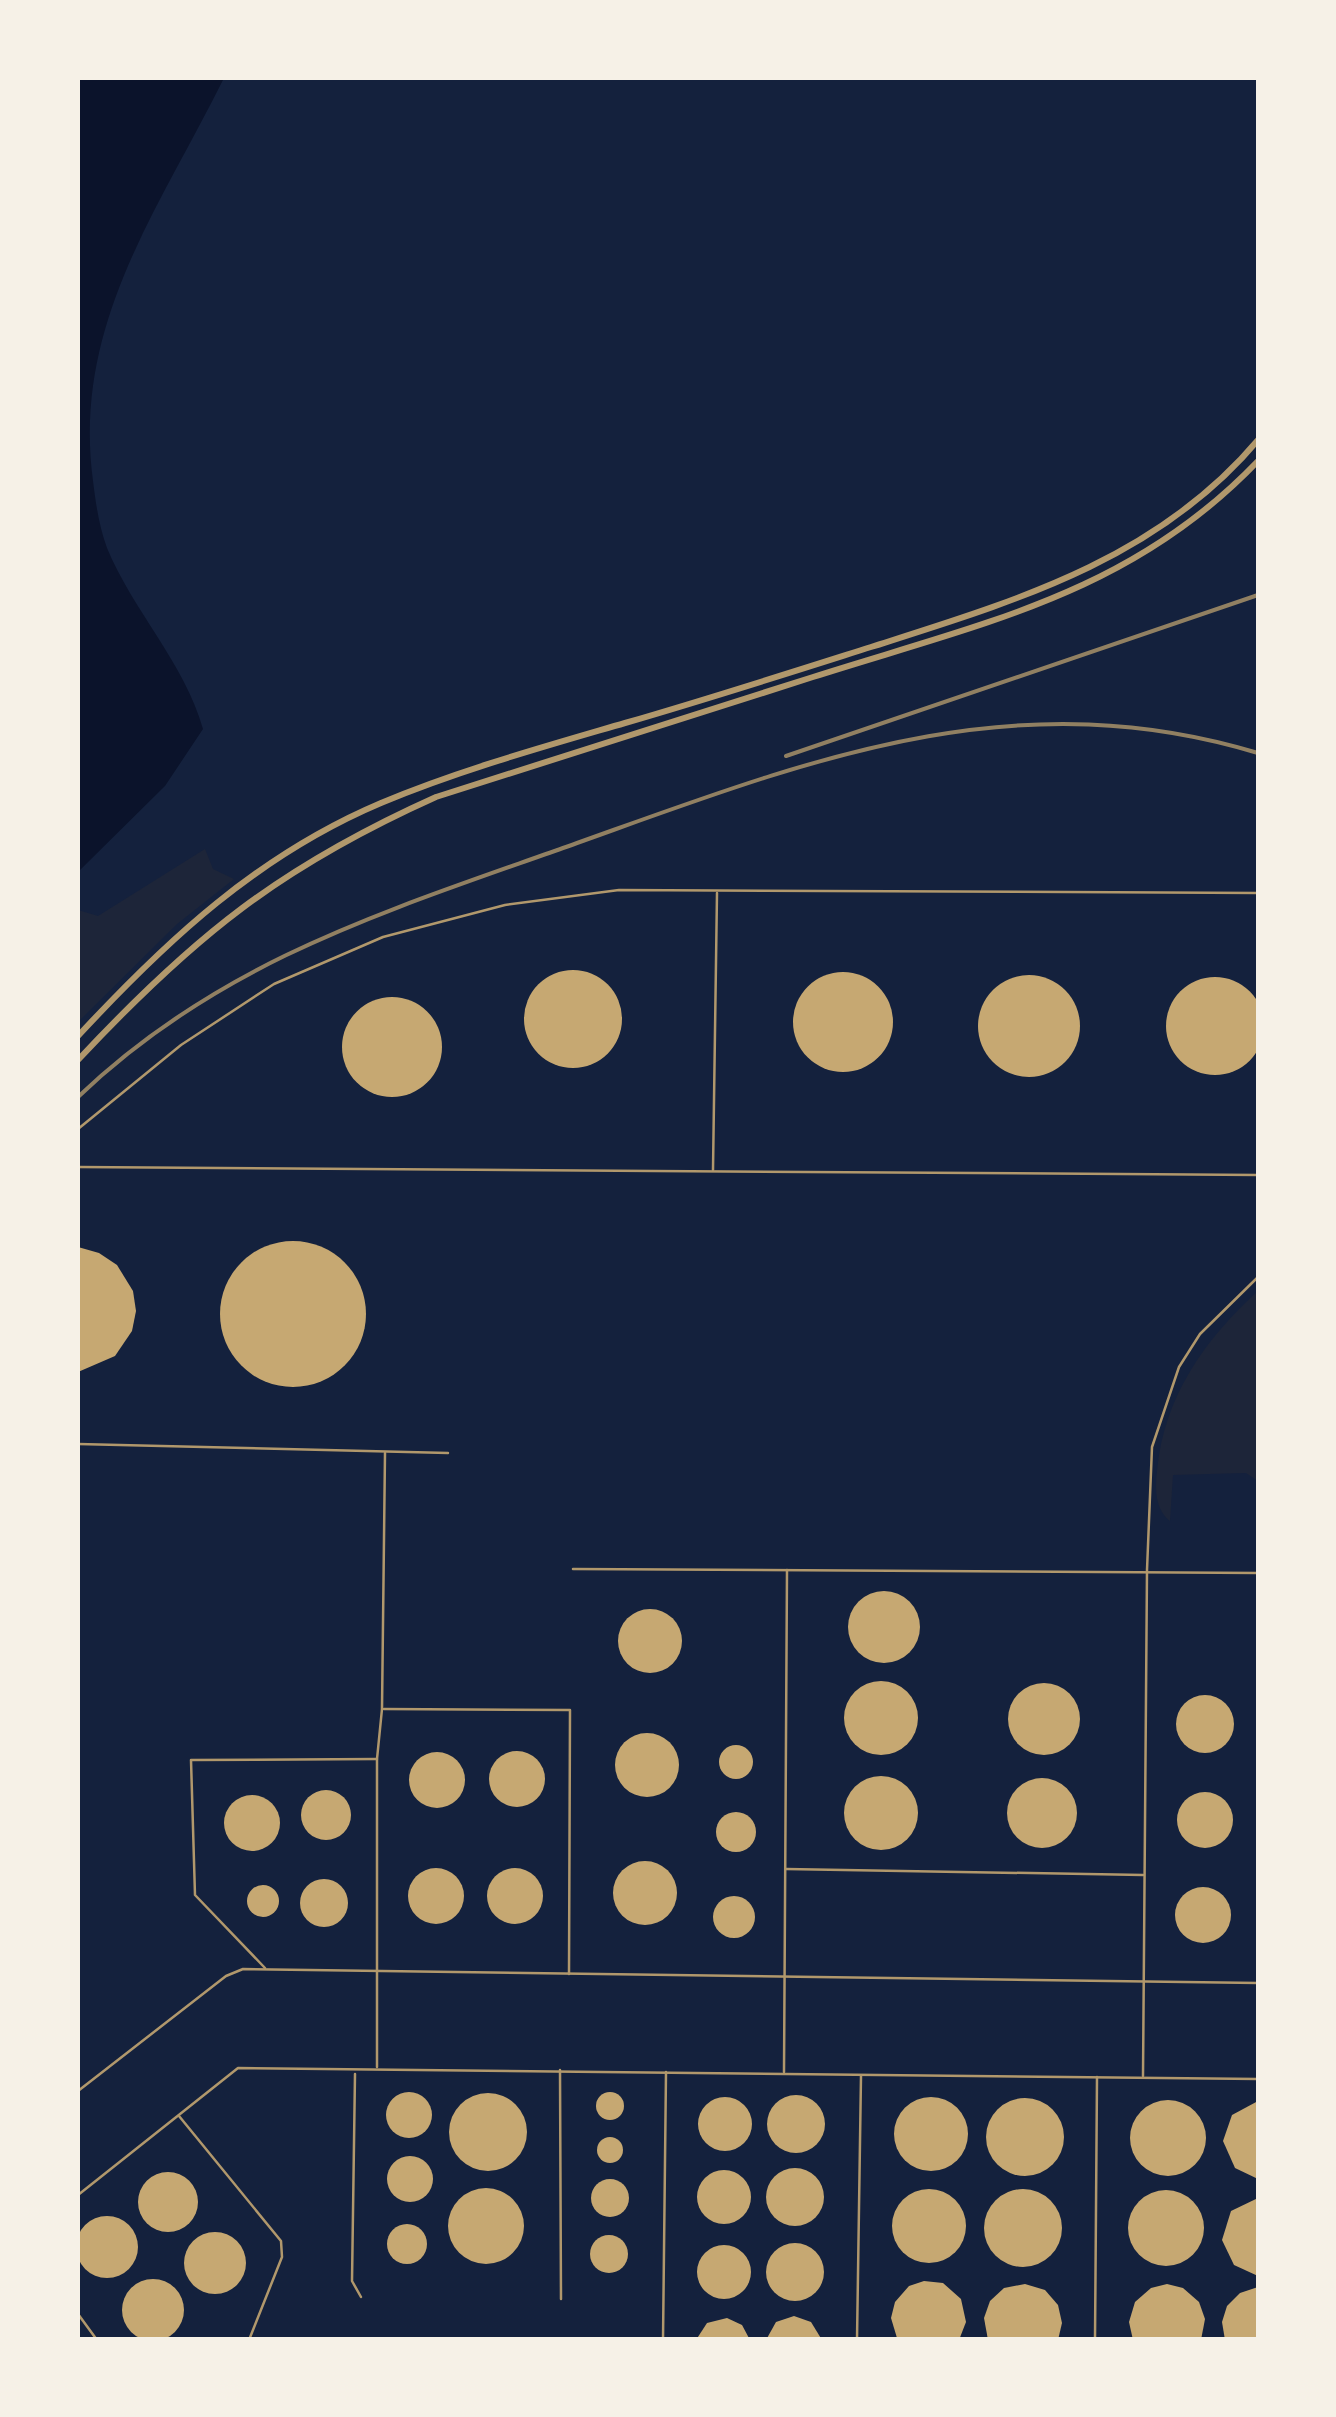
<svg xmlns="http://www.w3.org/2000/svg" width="1336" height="2417" viewBox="0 0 1336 2417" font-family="'Roboto Condensed',sans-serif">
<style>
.green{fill:#1d2539}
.water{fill:#0b132b}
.building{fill:#c6a872}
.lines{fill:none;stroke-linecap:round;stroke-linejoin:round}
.service{stroke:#b1986c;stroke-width:2.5}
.minor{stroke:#b1986c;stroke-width:6}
.rail{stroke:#918062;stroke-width:4}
</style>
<rect width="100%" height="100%" fill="#14213d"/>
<g class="green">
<path d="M205 849 213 869 234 879 177 924 78 1022V910L98 916Z"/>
<path d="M1258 1291V1481L1246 1473 1173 1475 1170 1521C1155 1509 1155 1489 1157 1471 1164 1397 1204 1340 1258 1291Z"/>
</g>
<path class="water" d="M78 78H224C158 211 72 325 93 481 96 505 99 526 107 548 133 611 184 662 203 729L165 786 78 872Z"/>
<g class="building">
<circle cx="573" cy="1019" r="49"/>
<circle cx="843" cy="1022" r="50"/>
<circle cx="1029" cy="1026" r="51"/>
<circle cx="1215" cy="1026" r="49"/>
<circle cx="392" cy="1047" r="50"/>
<circle cx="293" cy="1314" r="73"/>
<path d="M78 1247 99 1253 117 1265 133 1291 136 1311 132 1331 115 1356 78 1372Z"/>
<circle cx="884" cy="1627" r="36"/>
<circle cx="650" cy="1641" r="32"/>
<circle cx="881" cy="1718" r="37"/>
<circle cx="1044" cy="1719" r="36"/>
<circle cx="1205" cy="1724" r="29"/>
<circle cx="647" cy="1765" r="32"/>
<circle cx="736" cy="1762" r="17"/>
<circle cx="517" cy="1779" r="28"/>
<circle cx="437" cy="1780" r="28"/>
<circle cx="881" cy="1813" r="37"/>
<circle cx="1042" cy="1813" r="35"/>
<circle cx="326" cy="1815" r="25"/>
<circle cx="1205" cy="1820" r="28"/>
<circle cx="252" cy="1823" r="28"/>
<circle cx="736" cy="1832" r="20"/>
<circle cx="645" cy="1893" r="32"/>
<circle cx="515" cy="1896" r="28"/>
<circle cx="436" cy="1896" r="28"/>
<circle cx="324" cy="1903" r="24"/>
<circle cx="263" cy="1901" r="16"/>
<circle cx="1203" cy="1915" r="28"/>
<circle cx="734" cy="1917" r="21"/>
<circle cx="409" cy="2115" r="23"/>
<circle cx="610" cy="2106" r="14"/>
<circle cx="488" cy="2132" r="39"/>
<circle cx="796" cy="2124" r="29"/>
<circle cx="931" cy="2134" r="37"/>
<circle cx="725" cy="2124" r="27"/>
<circle cx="1025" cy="2137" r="39"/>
<circle cx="1168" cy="2138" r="38"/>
<path d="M1258 2101V2179L1235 2168 1223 2141 1232 2115Z"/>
<circle cx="610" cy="2150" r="13"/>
<circle cx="410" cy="2179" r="23"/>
<circle cx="795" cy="2197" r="29"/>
<circle cx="724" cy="2197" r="27"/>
<circle cx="168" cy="2202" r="30"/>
<circle cx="610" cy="2198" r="19"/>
<circle cx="486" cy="2226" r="38"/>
<circle cx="929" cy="2226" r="37"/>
<circle cx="1023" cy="2228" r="39"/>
<circle cx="1166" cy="2228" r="38"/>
<path d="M1258 2198V2276L1234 2265 1222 2240 1231 2211Z"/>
<circle cx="107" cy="2247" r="31"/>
<circle cx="407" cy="2244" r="20"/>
<circle cx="215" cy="2263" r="31"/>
<circle cx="609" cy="2254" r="19"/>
<circle cx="795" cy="2272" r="29"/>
<circle cx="724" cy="2272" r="27"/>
<circle cx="153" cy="2310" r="31"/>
<path d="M924 2281 943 2283 961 2299 966 2322 959 2340 897 2338 891 2318 895 2302 909 2286Z"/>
<path d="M1025 2284 1045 2290 1058 2305 1062 2323 1058 2340H988L984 2318 990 2301 1004 2288Z"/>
<path d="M1167 2284 1183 2288 1199 2302 1205 2319 1201 2340H1133L1129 2322 1135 2302 1151 2288Z"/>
<path d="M1258 2287V2340H1225L1222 2322 1227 2306 1240 2293Z"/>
<path d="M794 2316 811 2322 822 2340H766L776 2322Z"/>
<path d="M727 2318 742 2325 750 2340H696L707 2323Z"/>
</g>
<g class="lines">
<g class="service">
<path d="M78 1129 181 1045 274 984 383 937 505 905 619 890 1258 893"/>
<path d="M78 1167 1258 1175"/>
<path d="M713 1170 717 893"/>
<path d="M78 1444 448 1453"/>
<path d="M573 1569 1258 1573"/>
<path d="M384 1709 570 1710 569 1974"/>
<path d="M786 1869 1143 1875"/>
<path d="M265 1968 195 1895 191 1760 377 1759"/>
<path d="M377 2067V1759L382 1709 385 1453"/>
<path d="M560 2070 561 2299"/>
<path d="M784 2072 787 1570"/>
<path d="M355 2074 352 2281 361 2297"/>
<path d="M1143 2076 1147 1570 1152 1447 1179 1367 1200 1334 1258 1277"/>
<path d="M78 2091 226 1976 243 1969 1258 1983"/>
<path d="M179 2116 281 2241 282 2257 249 2340"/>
<path d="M78 2195 238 2068 1258 2079"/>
<path d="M78 2314 97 2340"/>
<path d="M663 2340 666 2072"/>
<path d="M857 2340 861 2076"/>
<path d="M1095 2340 1097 2077"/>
</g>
<g class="minor">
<path d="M78 1036C167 940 258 855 381 803 460 770 543 747 625 723 708 699 789 673 871 647 1015 601 1157 560 1258 440"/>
<path d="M78 1060C194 936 280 867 436 797 562 757 688 717 813 677 982 623 1131 594 1258 461"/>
</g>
<g class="rail">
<path d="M786 756 1258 595"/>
<path d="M78 1097C219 962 383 912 563 848 797 765 1006 677 1258 753"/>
</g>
</g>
<rect width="1336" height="2417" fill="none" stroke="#f6f1e7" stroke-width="160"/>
</svg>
